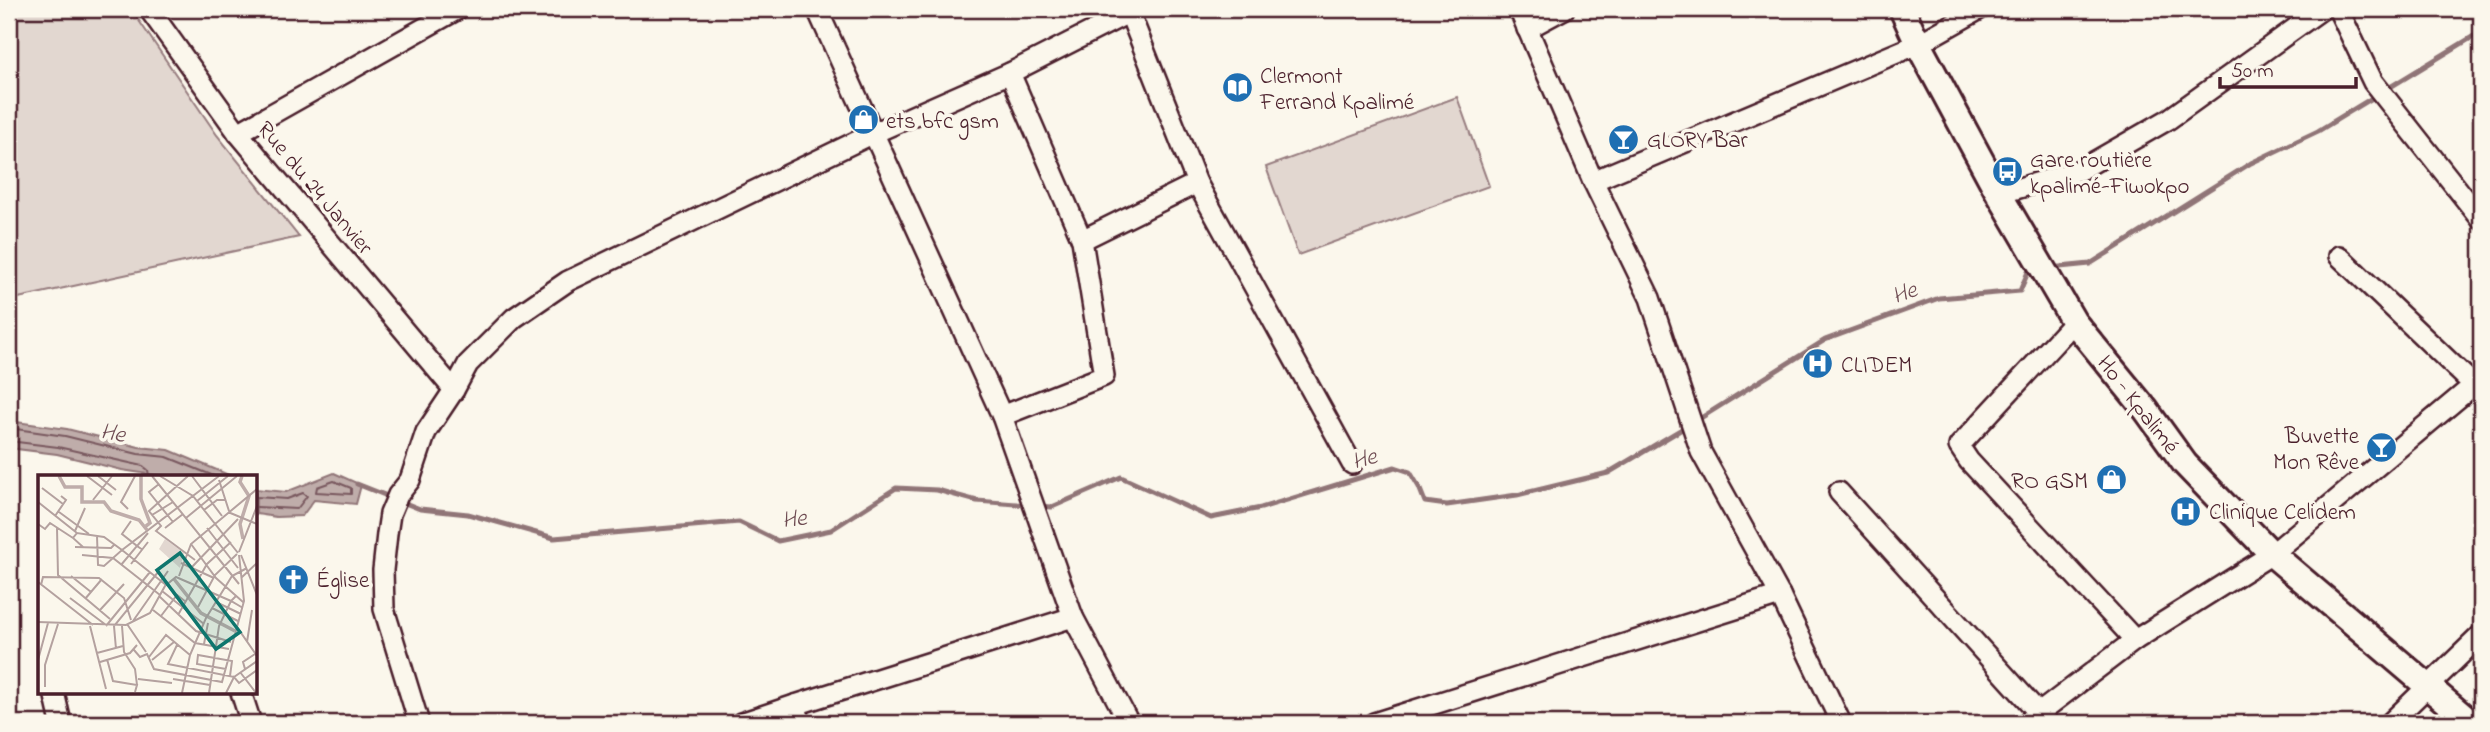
<svg xmlns="http://www.w3.org/2000/svg" width="2490" height="732" viewBox="0 0 2490 732" font-family="'Indie Flower',sans-serif">
<style>
.green{fill:#e2d7d0;stroke:#967b7e;stroke-width:2}
.water{fill:#bfadaa;stroke:#907477;stroke-width:2}
.lines{fill:none;stroke-linecap:round;stroke-linejoin:round}
.shore{stroke:#79585e;stroke-width:2}
.stream{stroke:#907477;stroke-width:5}
.minor-casing{stroke:#4a1f2b;stroke-width:24}
.major-casing{stroke:#4a1f2b;stroke-width:30}
.minor{stroke:#fbf7ec;stroke-width:19}
.major{stroke:#fbf7ec;stroke-width:24}
.labels{text-anchor:middle;stroke-width:7;stroke-linejoin:round;paint-order:stroke}
.poi-label{font-size:23px;fill:#4a1f2b;stroke:#fbf7ec;text-anchor:start}
.street-label{font-size:23px;fill:#4a1f2b;stroke:#fbf7ec}
.water-label{font-size:24px;font-style:italic;fill:#6d4a51;stroke:#fbf7ec}
.inset-river{fill:none;stroke:#bfadaa;stroke-width:3.5}
.inset-road{fill:none;stroke:#b4a19f;stroke-width:2}
.view{fill:#0f766e;fill-opacity:0.15;stroke:#0f766e;stroke-width:3.5}
.inset-edge{fill:none;stroke:#4a1f2b;stroke-width:3.5}
</style>
<rect width="100%" height="100%" fill="#fbf7ec"/>
<filter id="ink" filterUnits="userSpaceOnUse"><feTurbulence type="fractalNoise" baseFrequency=".0143" numOctaves="2"/><feDisplacementMap in="SourceGraphic" scale="14" xChannelSelector="R" yChannelSelector="G"/><feConvolveMatrix kernelMatrix="1 2 1 2 8 2 1 2 1" color-interpolation-filters="sRGB"/></filter>
<g filter="url(#ink)">
<g class="green">
<path d="M9 9H131L217 135 299 237 9 300Z"/>
<path d="M1457 97 1489 186 1298 255 1266 167Z"/>
</g>
<g class="water">
<path d="M9 421 67 429 139 447 169 450 231 476H161L122 470 57 454 9 448Z"/>
<path d="M334 473 361 485 356 504 314 500 302 516 276 517 256 514V489L286 492Z"/>
</g>
<g class="lines">
<g class="shore">
<path d="M9 428 65 436 138 454 167 457 214 476"/>
<path d="M9 441 58 447 143 466 148 470 149 476"/>
<path d="M334 481 351 488V494L316 492 317 487Z"/>
<path d="M256 497 287 499 303 493 307 496 297 509 256 507"/>
</g>
<g class="stream">
<path d="M2050 268 2090 264 2251 163 2318 131 2474 36H2481"/>
<path d="M1696 421 1825 340 1939 298 2020 291 2028 272 2037 271"/>
<path d="M357 484 420 509 468 514 554 538 739 522 778 541 831 530 896 488 937 490 977 501 1028 505"/>
<path d="M1038 506 1052 507 1121 477 1211 518 1261 508 1395 467 1410 472 1419 487 1425 502 1447 505 1517 495 1608 473 1687 426"/>
</g>
<defs>
<g id="minor">
<path d="M149 9 238 133 454 390"/>
<path d="M817 9 1002 416 1073 617 1129 723"/>
<path d="M1128 9 1197 183 1352 464"/>
<path d="M1519 9 1593 181 1650 298 1701 452 1780 595 1841 723"/>
<path d="M2338 9 2373 82 2481 219"/>
<path d="M1527 29 1564 9"/>
<path d="M238 133 458 9"/>
<path d="M1593 181 1918 44 1980 9"/>
<path d="M1999 194 2080 170 2169 119 2322 9"/>
<path d="M1082 240 1197 183"/>
<path d="M2339 256 2481 392"/>
<path d="M2074 322 1959 446 1969 461 2135 640"/>
<path d="M1002 416 1104 376 1082 240 1010 73"/>
<path d="M1839 492 2047 722"/>
<path d="M54 692 61 723"/>
<path d="M241 692 251 723"/>
<path d="M419 723 384 609 383 570 387 534 390 514 398 495 410 480 426 432 454 390 468 364 514 318 568 281 874 133 1010 73 1136 9"/>
<path d="M741 723 795 705"/>
<path d="M801 723 795 705 1073 617"/>
<path d="M1374 723 1780 595"/>
<path d="M2026 723 2135 640 2272 554 2481 379"/>
<path d="M2390 723 2481 635"/>
</g>
<path id="major" d="M1902 9 1918 44 1999 194 2074 322 2146 410 2185 464 2272 554 2471 723"/>
</defs>
<use href="#minor" class="minor-casing"/>
<use href="#major" class="major-casing"/>
<use href="#minor" class="minor"/>
<use href="#major" class="major"/>
</g>
</g>
<defs>
<symbol id="library-disc" viewBox="-11 -11 22 22"><circle r="9.5" fill="#1f6fb2" stroke="#fbf7ec"/><path d="M-6-4Q-3-5.5-.7-3.5V5Q-3 3-6 4ZM6-4Q3-5.5 .7-3.5V5Q3 3 6 4Z" fill="#fff"/></symbol>
<symbol id="shop-disc" viewBox="-11 -11 22 22"><circle r="9.5" fill="#1f6fb2" stroke="#fbf7ec"/><path d="M-5-2.5h2.3a2.7 3.5 0 0 1 5.4 0H5L5.5 6h-11ZM-1.5-2.5h3a1.5 2.3 0 0 0-3 0Z" fill="#fff"/></symbol>
<symbol id="bar-disc" viewBox="-11 -11 22 22"><circle r="9.5" fill="#1f6fb2" stroke="#fbf7ec"/><path d="M-6-5H6L.8 .8V4.5H3.5V6h-7V4.5H-.8V.8Z" fill="#fff"/></symbol>
<symbol id="bus-disc" viewBox="-11 -11 22 22"><circle r="9.5" fill="#1f6fb2" stroke="#fbf7ec"/><path d="M-5-6H5V4H4V6H2V4H-2V6H-4V4H-5ZM-3.5-4V0h7V-4ZM-3.5 1.2v1.5H-2V1.2ZM2 1.2v1.5H3.5V1.2Z" fill="#fff"/></symbol>
<symbol id="hospital-disc" viewBox="-11 -11 22 22"><circle r="9.5" fill="#1f6fb2" stroke="#fbf7ec"/><path d="M-5-5h3v3.5h4V-5h3V5h-3V1.5h-4V5h-3Z" fill="#fff"/></symbol>
<symbol id="church-disc" viewBox="-11 -11 22 22"><circle r="9.5" fill="#1f6fb2" stroke="#fbf7ec"/><path d="M-1.2-6h2.4v3.5h3.3v2.4h-3.3V6h-2.4V-.1h-3.3v-2.4h3.3Z" fill="#fff"/></symbol>
</defs>
<g fill-rule="evenodd">
<use href="#library-disc" x="1220" y="70" width="35" height="35"/>
<use href="#shop-disc" x="846" y="102" width="35" height="35"/>
<use href="#bar-disc" x="1606" y="122" width="35" height="35"/>
<use href="#bus-disc" x="1990" y="154" width="35" height="35"/>
<use href="#hospital-disc" x="1800" y="346" width="35" height="35"/>
<use href="#bar-disc" x="2364" y="430" width="35" height="35"/>
<use href="#shop-disc" x="2094" y="462" width="35" height="35"/>
<use href="#hospital-disc" x="2168" y="494" width="35" height="35"/>
<use href="#church-disc" x="276" y="562" width="35" height="35"/>
</g>
<g class="labels">
<g class="poi-label">
<text x="1260" y="83">Clermont<tspan x="1260" dy="26">Ferrand Kpalimé</tspan></text>
<text x="886" y="128">ets bfc gsm</text>
<text x="1647" y="147">GLORY Bar</text>
<text x="2030" y="167">Gare routière<tspan x="2030" dy="26">kpalimé-Fiwokpo</tspan></text>
<text x="1841" y="372">CLIDEM</text>
<text x="2359" y="443" text-anchor="end">Buvette<tspan x="2359" dy="26">Mon Rêve</tspan></text>
<text x="2088" y="488" text-anchor="end">RO GSM</text>
<text x="2209" y="519">Clinique Celidem</text>
<text x="316" y="587">Église</text>
</g>
<g class="street-label">
<text transform="translate(316 187) rotate(50)" y="8">Rue du 24 Janvier</text>
<text transform="translate(2139 404) rotate(52)" y="8">Ho - Kpalimé</text>
</g>
<g class="water-label">
<text transform="translate(1904 292) rotate(-20)" y="8">He</text>
<text transform="translate(113 432) rotate(10)" y="8">He</text>
<text transform="translate(1364 458) rotate(-15)" y="8">He</text>
<text transform="translate(794 518) rotate(-7)" y="8">He</text>
</g>
</g>
<g transform="translate(38 475)">
<rect width="219" height="219" fill="#fbf7ec"/>
<path d="M127 64 146 78 142 93 121 74Z" fill="#e2d7d0"/>
<path class="inset-river" d="M21 1 27 12H44V27H66L73 36 101 45 109 55M103 1V24L112 48 108 51M204 1 202 7 211 21 202 49 205 64M136 104 163 138 197 156"/>
<path class="inset-road" d="M49 1 74 20M60 1 78 15M114 1 201 109M122 1 155 21 200 78M150 1 111 36 123 51 118 56 157 85M154 1 184 41M181 5 191 36M121 9 111 17 135 47M4 13 25 29M55 25 74 1M159 26 190 1M0 27 39 58M90 34 83 27 97 1M166 35 179 25H188M21 37 51 59M190 37 219 49M114 40 135 27M17 41 28 25 23 21M148 43 199 1M0 49 7 54 12 48 35 63M19 53 20 100 72 144M127 53 145 39M169 53 200 93M37 56 47 33M59 61 60 90 66 91 84 75 128 110M153 69 178 103 205 127M37 72 73 73 77 69M45 72 35 63 39 58 66 62 84 75 181 1M105 75 99 71 110 58M201 77 219 31M44 80 75 83 122 120M201 80 206 126 199 152 219 181M203 80 219 120M143 88 176 103M93 89 110 67M83 90 99 71 84 59 93 46M153 93 200 44M33 101 53 117M141 101 153 69 219 14M203 103 219 88M0 107 55 150M3 110 5 102 61 103 86 123 93 145M124 116 166 149M121 121 158 156 193 167M32 123 68 150M47 124 64 104M178 127 203 139M160 132 177 100 199 79M174 133 200 146M62 135 86 109M115 135 157 168 191 174M140 140 169 89 193 67M123 141 139 120 148 127M95 146 130 96M0 147 88 150 112 138 127 111 138 102 193 126 198 121M89 149 108 177M52 151 68 214M68 151 112 97M84 151 86 177 97 194 99 210M209 167 214 135M166 169 170 148M139 170 130 189 196 202 219 186M78 174 76 151 121 96M96 175 102 182 109 179 116 194 184 207 199 152M59 178 85 171M111 182 128 160 152 180M69 184 75 206 99 210 97 217M0 185 10 148M114 185 136 167M62 187 92 178 99 170M188 194 159 189 160 180 194 186 192 201M207 194 205 187 217 179M202 197 218 218M100 204 134 208M135 204 172 210M7 212V190L20 149M144 218 152 180 168 143 194 101 209 93M171 218 181 151 193 126 205 133M188 218 196 202 201 208 219 195"/>
<path class="view" d="M142 78 202 157 178 174 119 95Z"/>
<rect width="219" height="219" class="inset-edge"/>
</g>
<rect width="2490" height="732" fill="none" stroke="#fbf7ec" stroke-width="35"/>
<rect x="18" y="18" width="2455" height="697" fill="none" stroke="#4a1f2b" stroke-width="2.5" filter="url(#ink)"/>
<path d="M2220 77v10h136v-10" fill="none" stroke="#4a1f2b" stroke-width="3.5"/>
<text x="2231" y="77" font-size="21" fill="#4a1f2b" stroke="#fbf7ec" stroke-width="5" paint-order="stroke">50 m</text>
</svg>
